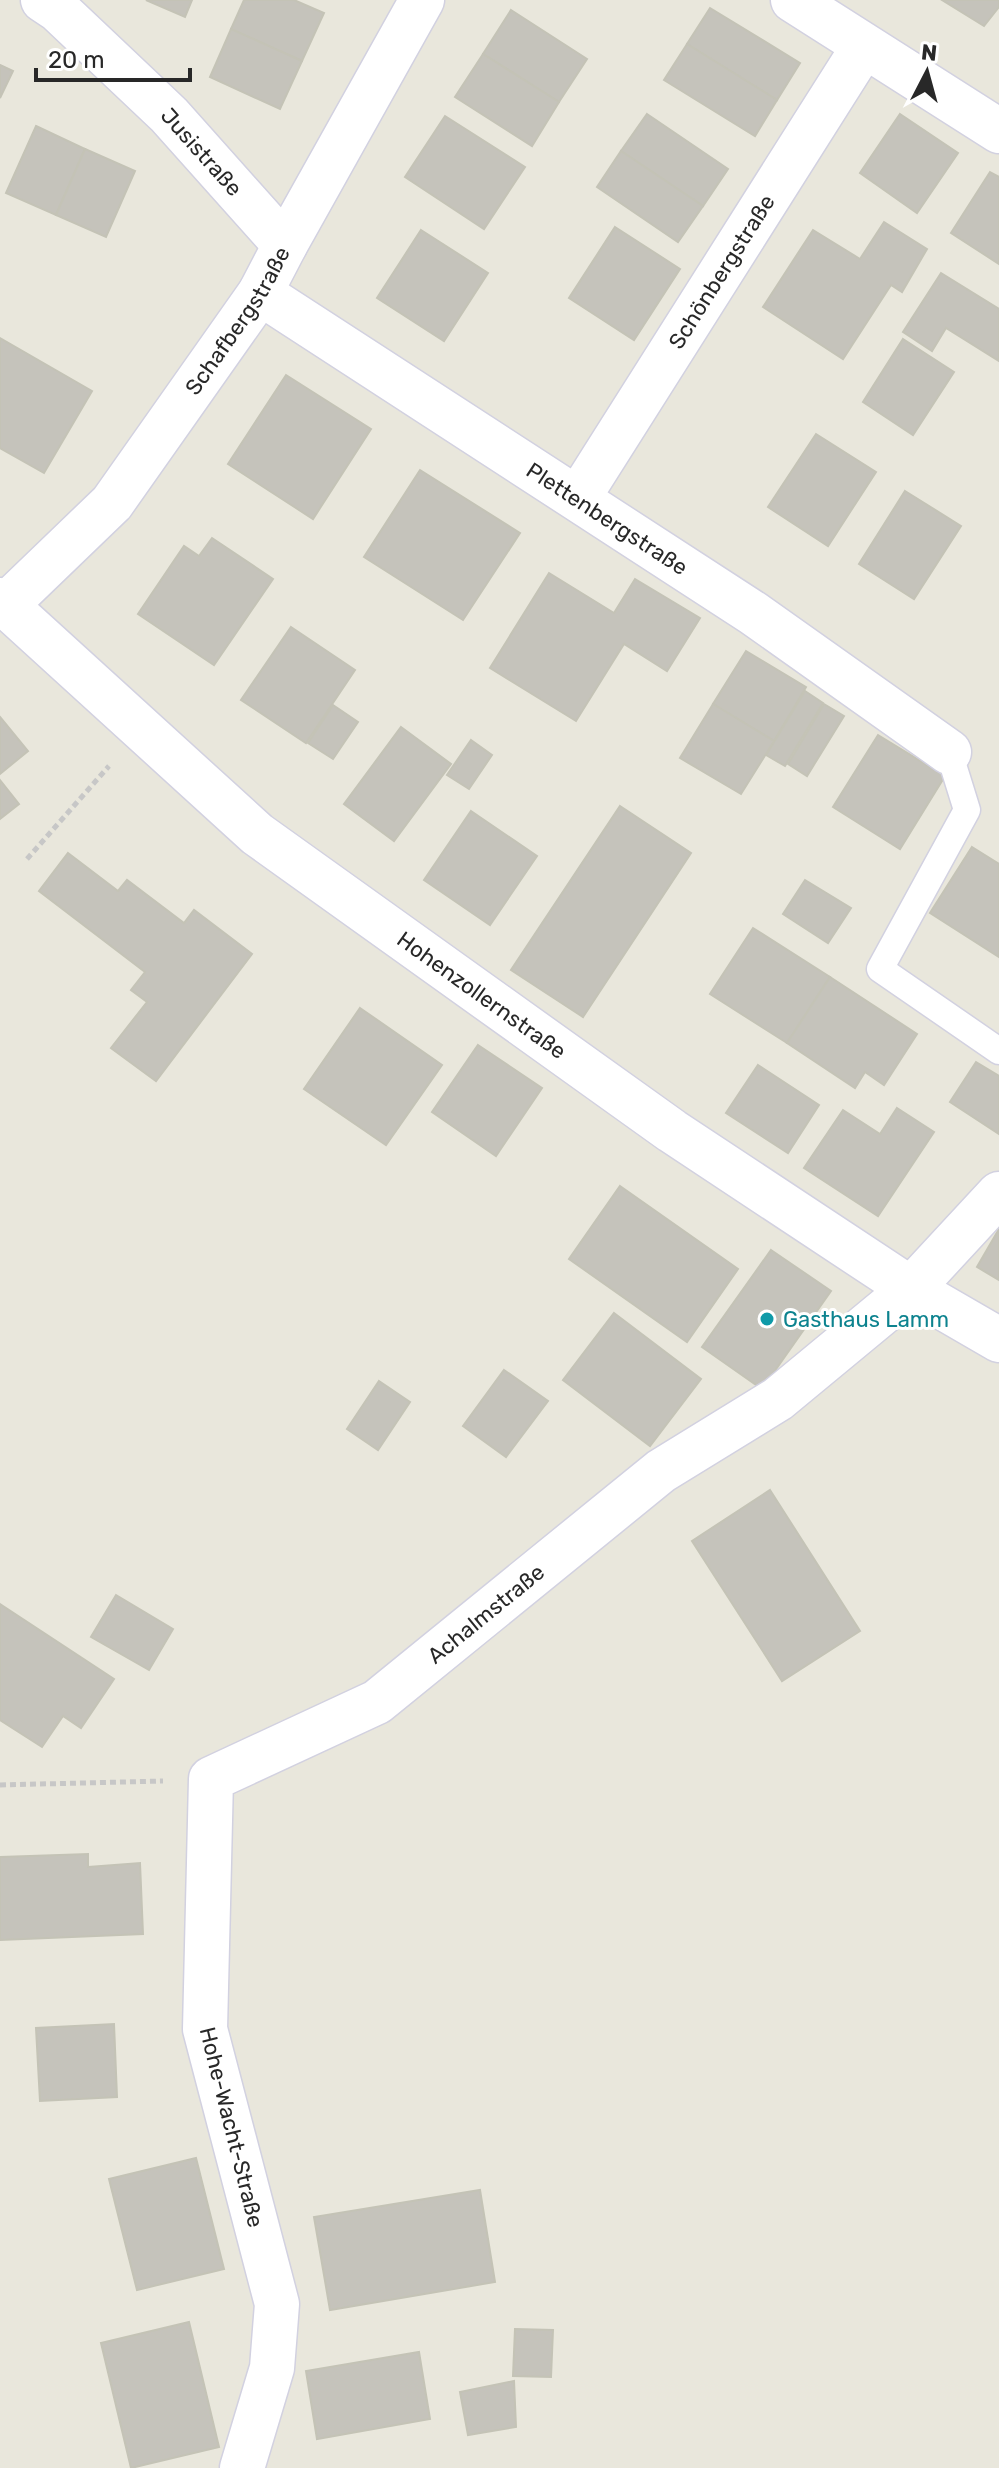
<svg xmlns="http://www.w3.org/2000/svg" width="999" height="2468" viewBox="0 0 999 2468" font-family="Rubik,sans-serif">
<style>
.building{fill:#c5c3bb;stroke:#c4c3b6;stroke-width:2}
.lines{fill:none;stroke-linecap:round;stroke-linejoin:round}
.service-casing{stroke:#d2d1e0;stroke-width:29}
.minor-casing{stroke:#d2d1e0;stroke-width:47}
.path{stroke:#c7c7c7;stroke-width:5;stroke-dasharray:6 4;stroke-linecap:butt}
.service{stroke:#fff;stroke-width:26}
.minor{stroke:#fff;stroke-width:44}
.culture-dot{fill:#0f9aa8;stroke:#fff;stroke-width:3}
.labels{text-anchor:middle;stroke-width:6;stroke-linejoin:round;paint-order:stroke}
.street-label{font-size:22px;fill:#282828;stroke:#fff}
.culture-label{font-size:22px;fill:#0d838f;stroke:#fff;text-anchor:start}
</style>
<rect width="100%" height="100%" fill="#e9e7dc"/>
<g class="building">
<path d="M146 0H192L185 17Z"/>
<path d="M244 0H294L324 13 302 61 231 29Z"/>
<path d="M942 0H999V7L984 26Z"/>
<path d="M710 8 800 63 777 100 687 44Z"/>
<path d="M511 10 587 59 559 102 483 54Z"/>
<path d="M231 29 302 61 280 109 210 77Z"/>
<path d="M687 44 777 100 755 136 664 80Z"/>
<path d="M483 54 559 102 532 146 455 97Z"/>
<path d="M0 65 13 71 0 98Z"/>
<path d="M647 114 728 169 703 206 621 151Z"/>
<path d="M900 114 958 153 917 213 860 173Z"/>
<path d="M445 116 525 167 484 229 405 177Z"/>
<path d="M36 126 85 149 56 215 6 193Z"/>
<path d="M85 149 135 171 106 237 56 215Z"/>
<path d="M621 151 703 206 678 242 597 187Z"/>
<path d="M990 172 999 177V264L951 233Z"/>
<path d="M884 222 927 249 902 292 891 285 843 359 763 307 813 230 860 259Z"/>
<path d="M615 227 680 269 634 340 569 298Z"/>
<path d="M421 230 488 273 444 341 377 298Z"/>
<path d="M941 273 999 309V361L946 328 932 351 903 332Z"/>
<path d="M0 338 92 391 44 473 0 448Z"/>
<path d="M903 339 954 372 913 435 863 402Z"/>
<path d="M286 375 371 429 313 519 228 464Z"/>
<path d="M816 434 876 472 828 546 768 507Z"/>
<path d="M420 470 520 533 463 620 364 557Z"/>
<path d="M905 491 961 526 914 599 859 564Z"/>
<path d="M212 538 273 579 214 665 138 614 184 546 199 556Z"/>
<path d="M549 573 614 613 635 579 700 618 667 671 624 644 576 721 490 668Z"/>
<path d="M291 627 355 670 306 743 241 700Z"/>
<path d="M746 651 806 687 774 741 713 704Z"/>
<path d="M805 691 823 703 785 766 766 755Z"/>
<path d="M713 704 774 741 741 794 680 758Z"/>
<path d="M824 704 844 716 807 776 788 764Z"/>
<path d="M333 705 358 722 333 759 308 743Z"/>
<path d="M0 717 28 751 0 774Z"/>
<path d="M401 727 451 764 394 841 344 804Z"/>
<path d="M878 735 945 776 900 849 833 807Z"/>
<path d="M471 740 492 755 469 789 447 775Z"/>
<path d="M0 780 19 804 0 819Z"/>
<path d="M620 806 691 853 583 1017 511 970Z"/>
<path d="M471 811 537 856 490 925 424 880Z"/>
<path d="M972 847 999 864V957L930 913Z"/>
<path d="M68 853 118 891 127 880 184 923 194 910 252 954 156 1081 111 1048 147 1002 131 990 145 972 39 891Z"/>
<path d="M805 880 851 908 828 943 783 914Z"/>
<path d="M753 928 830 977 787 1043 710 994Z"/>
<path d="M830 977 917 1034 884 1085 865 1072 855 1088 787 1043Z"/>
<path d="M360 1008 442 1065 386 1145 304 1089Z"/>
<path d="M478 1045 542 1088 496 1156 432 1112Z"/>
<path d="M976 1062 999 1076V1134L950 1102Z"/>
<path d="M758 1065 819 1105 788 1153 726 1113Z"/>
<path d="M897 1108 934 1132 878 1216 804 1168 843 1110 880 1134Z"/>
<path d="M620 1186 738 1269 687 1342 569 1259Z"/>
<path d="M999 1229V1280L977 1267Z"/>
<path d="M771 1250 831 1291 762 1389 702 1347Z"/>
<path d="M614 1313 701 1379 650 1446 563 1380Z"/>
<path d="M504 1370 548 1401 506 1457 463 1426Z"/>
<path d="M379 1381 410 1402 378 1450 347 1429Z"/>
<path d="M770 1490 860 1631 782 1681 692 1541Z"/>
<path d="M116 1595 173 1629 149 1670 91 1637Z"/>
<path d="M0 1604 114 1679 81 1728 63 1716 42 1747 0 1720Z"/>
<path d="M88 1854V1867L140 1863 143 1934 0 1940V1857Z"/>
<path d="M114 2024 117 2097 40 2101 36 2028Z"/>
<path d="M196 2158 224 2269 137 2290 109 2179Z"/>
<path d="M480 2190 495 2282 330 2310 314 2217Z"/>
<path d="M189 2322 219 2447 131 2468 101 2343Z"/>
<path d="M515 2329 553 2330 551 2377 513 2376Z"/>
<path d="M419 2352 430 2419 317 2439 306 2371Z"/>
<path d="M514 2381 516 2427 468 2435 460 2392Z"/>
</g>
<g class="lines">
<defs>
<path id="service" d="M949 752 967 810 880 969 999 1051"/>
<g id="minor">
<path id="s1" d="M43 0 58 10 169 115 285 245"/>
<path d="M793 0 999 131"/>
<path id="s2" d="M260 293 753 613 949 752"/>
<path id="s3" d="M578 498 864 46"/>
<path id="s4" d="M0 600 257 834 672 1131 911 1289 999 1340"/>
<path id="s5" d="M5 606 112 503 260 293 285 245 422 0"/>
<path id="s6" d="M242 2468 272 2368 277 2304 205 2029 211 1779 377 1702 661 1471 778 1399 911 1289 999 1194"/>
</g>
</defs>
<use href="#service" class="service-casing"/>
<use href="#minor" class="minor-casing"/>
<g class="path">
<path d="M27 859 109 766"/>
<path d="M0 1785 163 1781"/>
</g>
<use href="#service" class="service"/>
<use href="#minor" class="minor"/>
</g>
<circle class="culture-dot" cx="767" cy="1319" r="8"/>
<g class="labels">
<g class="street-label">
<text dy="8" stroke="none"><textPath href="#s1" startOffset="220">Jusistraße</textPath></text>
<text dy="8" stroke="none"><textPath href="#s3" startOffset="268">Schönbergstraße</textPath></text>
<text dy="8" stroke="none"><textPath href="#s5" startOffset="370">Schafbergstraße</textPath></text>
<text dy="8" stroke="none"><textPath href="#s2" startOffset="414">Plettenbergstraße</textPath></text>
<text dy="8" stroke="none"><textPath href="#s4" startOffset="624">Hohenzollernstraße</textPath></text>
<text dy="8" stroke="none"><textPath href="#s6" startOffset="1026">Achalmstraße</textPath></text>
<text transform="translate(232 2127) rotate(76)" y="8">Hohe-Wacht-Straße</text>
</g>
<g class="culture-label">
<text x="783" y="1327">Gasthaus Lamm</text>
</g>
</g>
<g transform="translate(927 72) rotate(6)" stroke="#ffffff" stroke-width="6" paint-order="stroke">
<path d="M0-6L14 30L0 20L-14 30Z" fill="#282828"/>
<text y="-12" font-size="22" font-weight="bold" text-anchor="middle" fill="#282828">N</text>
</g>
<path d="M36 68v12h154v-12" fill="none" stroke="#282828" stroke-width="4"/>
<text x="48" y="68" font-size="24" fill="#282828" stroke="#ffffff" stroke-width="6" paint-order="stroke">20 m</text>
</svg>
